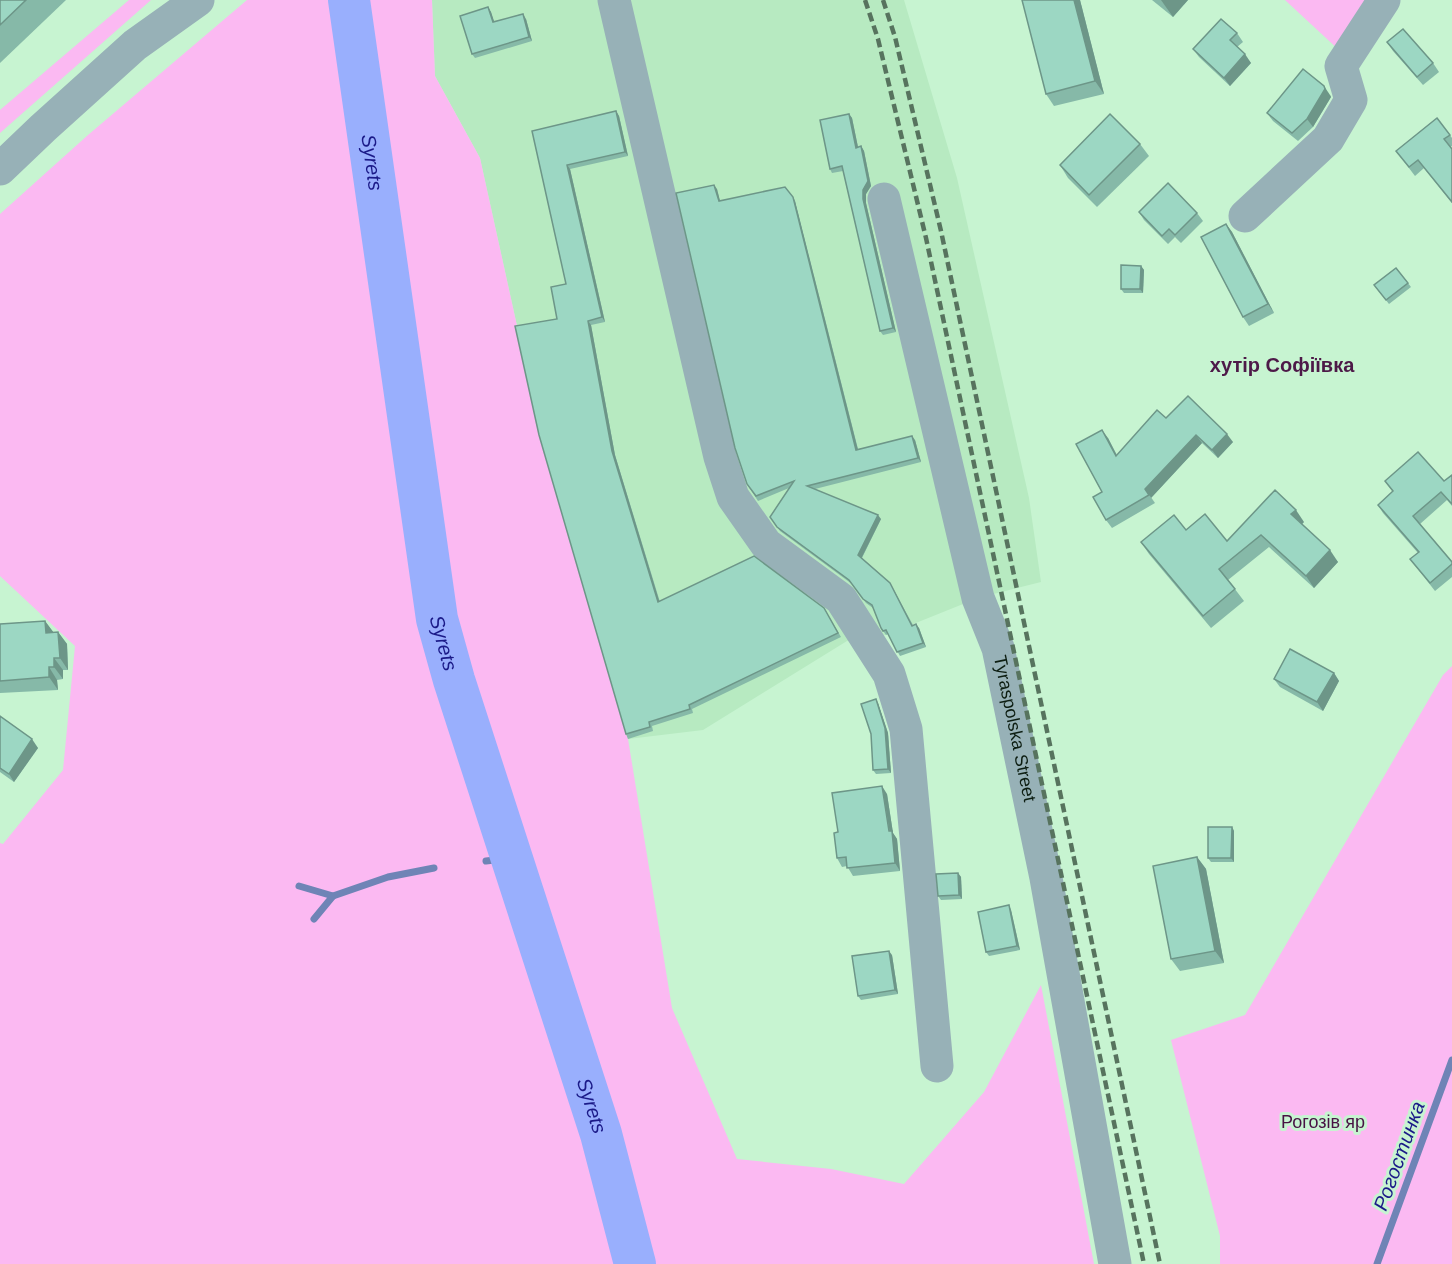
<svg xmlns="http://www.w3.org/2000/svg" width="1452" height="1264" viewBox="0 0 1452 1264" font-family="Helvetica,sans-serif">
<style>
.built{fill:#b7eac1}
.green{fill:#fbb9f2}
.lines{fill:none;stroke-linecap:round;stroke-linejoin:round}
.stream{stroke:#6f84b6;stroke-width:7}
.river{stroke:#99affd;stroke-width:42}
.minor{stroke:#97b1b7;stroke-width:33}
.rail{stroke:#57735e;stroke-width:4.5;stroke-dasharray:9 4.5;stroke-linecap:butt}
.wall{fill:#86b9a8}
.shaded-wall{fill:#6d9688}
.building{fill:#9cd7c3;stroke:#6d9688;stroke-width:1.5}
.labels{text-anchor:middle;stroke-width:6;stroke-linejoin:round;paint-order:stroke}
.street-label{font-size:18px;fill:#0d1e12;stroke:#c7f4d1}
.park-label{font-size:18px;fill:#471243;stroke:#c7f4d1}
.water-label{font-size:20px;font-style:italic;fill:#1b1a88;stroke:#c7f4d1}
.neighbourhood-label{font-size:20px;font-weight:bold;fill:#4d1948;stroke:#c7f4d1}
</style>
<rect width="100%" height="100%" fill="#c7f4d1"/>
<path class="built" d="M432 0H904L957 178 1029 498 1041 582 978 598 886 635 847 641 703 730 628 739 542 439 480 158 435 76Z"/>
<g class="green">
<path d="M129 0H151L0 133V110Z"/>
<path d="M247 0H432L435 76 480 158 542 439 628 739 672 1008 737 1159 831 1169 904 1184 984 1092 1041 985 1094 1264H0V843L3 844 63 770 75 646 0 576V214L88 135Z"/>
<path d="M1285 0H1372L1340 51Z"/>
<path d="M1452 666V1264H1220V1236L1171 1040 1245 1015 1443 675Z"/>
</g>
<g class="lines">
<g class="stream">
<path d="M486 861 512 858"/>
<path d="M299 886 333 896"/>
<path d="M314 919 333 896 388 877 434 868"/>
<path d="M1377 1264 1452 1060"/>
</g>
<path class="river" id="s1" d="M349 0 437 619 454 680 601 1134 635 1264"/>
<g class="minor">
<path d="M614 0 720 457 733 497 766 544 841 599 889 674 906 729 937 1066"/>
<path d="M0 169 43 128 135 45 198 0"/>
<path id="s2" d="M884 199 978 598 998 648 1046 878 1115 1264"/>
<path d="M1245 216 1328 139 1351 100 1341 66 1384 0"/>
</g>
<g class="rail">
<path d="M865 0 878 39 926 238 1144 1264"/>
<path d="M883 0 895 37 941 231 1160 1264"/>
</g>
</g>
<g class="wall">
<path d="M0 0H66L0 63Z"/>
<path d="M1080 0 1104 94 1054 106 1046 94Z"/>
<path d="M1152 0H1188L1173 17Z"/>
<path d="M488 7 491 12 494 22 526 19 532 41 475 58 472 54Z"/>
<path d="M1237 33 1243 42 1237 47 1251 63 1230 86 1199 57 1193 49Z"/>
<path d="M1387 42 1433 63 1439 72 1423 85 1393 51Z"/>
<path d="M1330 95 1331 97 1313 127 1298 141 1273 121 1267 113Z"/>
<path d="M616 111 619 116 628 156 570 169 605 322 591 325 615 455 660 602 824 608 841 637 692 709 693 713 652 726 653 731 628 739 626 734 557 319 566 284 532 131Z"/>
<path d="M849 114 852 118 858 147 861 146 864 151 871 186 866 194V203L896 332 883 335 880 331 843 171 832 173 830 169Z"/>
<path d="M1437 118 1452 138V146L1450 147 1452 149V203L1424 168 1415 176 1396 151Z"/>
<path d="M1140 144 1149 156 1097 207 1068 178 1060 165Z"/>
<path d="M717 189 720 201H795L858 449 915 440 921 462 815 489 881 519 862 558 890 583 913 625 919 628 926 647 900 656 888 634 886 635 881 628 873 608 866 603 852 584 780 531 770 517 789 488 758 501 747 484Z"/>
<path d="M1139 212 1197 213 1203 221 1181 243 1175 237 1168 244 1144 220Z"/>
<path d="M1226 224 1232 232 1274 313 1249 326 1243 317Z"/>
<path d="M1141 266 1144 270 1143 293H1124L1121 289Z"/>
<path d="M1396 268 1411 287 1389 304 1374 285Z"/>
<path d="M1166 418 1233 442 1218 458 1202 443 1151 498 1155 503 1112 528 1106 520 1102 492 1108 438 1117 455Z"/>
<path d="M1452 475V506L1447 500 1420 524 1452 562V577L1435 591 1410 559 1418 553 1383 513 1378 505 1393 492 1385 481H1444Z"/>
<path d="M1304 522 1302 524 1338 562 1314 588 1269 547 1228 580 1244 601 1211 628 1149 554 1141 542 1186 530 1227 541Z"/>
<path d="M45 621 53 632H58L67 644 68 670H63V679L57 680 58 690 0 693V624Z"/>
<path d="M1334 673 1339 681 1323 711 1280 687 1274 679Z"/>
<path d="M878 703 888 733 891 773 876 774 873 770Z"/>
<path d="M0 716 38 748 14 782 0 772Z"/>
<path d="M887 794 893 833 897 839 900 871 853 876 847 866 842 867 837 858 838 832Z"/>
<path d="M1232 827 1234 831V862H1211L1208 858Z"/>
<path d="M1197 857 1206 869 1224 963 1180 971 1171 959Z"/>
<path d="M958 873 961 877 962 899 941 900 938 896Z"/>
<path d="M1011 910 1020 950 989 956 986 952Z"/>
<path d="M892 955 898 994 861 1000 858 996Z"/>
</g>
<g class="shaded-wall">
<path d="M1074 0H1080L1104 94 1095 81Z"/>
<path d="M1161 0H1188L1173 17Z"/>
<path d="M488 7 491 12 496 27 493 22Z"/>
<path d="M523 14 526 19 532 41 529 37Z"/>
<path d="M1245 54 1251 63 1230 86 1224 78Z"/>
<path d="M1324 86 1330 95 1331 97 1313 127 1307 119Z"/>
<path d="M616 111 619 116 628 156 625 152Z"/>
<path d="M849 114 852 118 859 152 856 148Z"/>
<path d="M861 146 864 151 871 186 866 194V203L896 332 893 328 863 199Z"/>
<path d="M567 165 570 169 605 322 602 317Z"/>
<path d="M714 185 717 189 721 205 719 201Z"/>
<path d="M793 197 795 201 859 454 856 450Z"/>
<path d="M1226 224 1232 232 1274 313 1268 304Z"/>
<path d="M1141 266 1144 270 1143 293 1140 289Z"/>
<path d="M588 321 591 325 615 455 661 607 658 602 612 451Z"/>
<path d="M1102 430 1108 438 1121 464 1116 456Z"/>
<path d="M1227 434 1233 442 1218 458 1212 450Z"/>
<path d="M1196 435 1202 443 1151 498 1155 503 1145 489Z"/>
<path d="M912 436 915 440 921 462 918 458Z"/>
<path d="M1296 510 1304 522 1300 526 1291 514Z"/>
<path d="M878 515 881 519 861 559 858 555Z"/>
<path d="M1330 550 1338 562 1314 588 1306 576Z"/>
<path d="M45 621 54 633H46Z"/>
<path d="M916 624 919 628 926 647 923 643Z"/>
<path d="M58 632 67 644 68 670 60 658Z"/>
<path d="M54 658 63 670V679L54 667Z"/>
<path d="M49 667 57 680 58 690 49 677Z"/>
<path d="M1334 673 1339 681 1323 711 1317 702Z"/>
<path d="M876 699 878 703 888 733 891 773 888 769Z"/>
<path d="M32 739 38 748 14 782 9 774Z"/>
<path d="M882 786 887 794 893 833 897 839 900 871 895 863Z"/>
<path d="M1232 827 1234 831V862L1231 858Z"/>
<path d="M1197 857 1206 869 1224 963 1215 951Z"/>
<path d="M958 873 961 877 962 899 959 895Z"/>
<path d="M1009 905 1011 910 1020 950 1017 946Z"/>
<path d="M889 951 892 955 898 994 895 990Z"/>
</g>
<g class="building">
<path d="M0 0H26L0 25Z"/>
<path d="M1022 0H1074L1095 81 1046 94Z"/>
<path d="M488 7 493 22 523 14 529 37 472 54 460 16Z"/>
<path d="M1221 19 1237 33 1230 40 1245 54 1224 78 1193 49Z"/>
<path d="M1403 29 1433 63 1417 77 1387 42Z"/>
<path d="M1303 69 1324 86 1325 89 1307 119 1292 133 1267 113Z"/>
<path d="M616 111 625 152 567 165 602 317 588 321 612 451 658 602 754 556 824 608 838 633 689 705 690 709 649 722 650 727 626 734 539 435 515 326 557 319 551 287 566 284 532 131Z"/>
<path d="M849 114 856 148 861 146 868 181 863 190V199L893 328 880 331 842 166 830 169 820 120Z"/>
<path d="M1110 114 1140 144 1089 195 1060 165Z"/>
<path d="M1437 118 1450 135 1444 139 1452 149V202L1418 160 1409 167 1396 151Z"/>
<path d="M1168 183 1197 213 1175 235 1169 229 1162 236 1139 212Z"/>
<path d="M714 185 719 201 785 187 793 197 856 450 912 436 918 458 807 486 878 515 858 555 890 583 912 626 916 624 923 643 897 652 886 630 883 631 881 628 872 605 863 599 849 580 777 527 770 517 794 481 756 496 747 484 735 448 676 193Z"/>
<path d="M1226 224 1268 304 1243 317 1201 237Z"/>
<path d="M1121 265 1141 266 1140 289H1121Z"/>
<path d="M1396 268 1408 283 1386 300 1374 285Z"/>
<path d="M1188 396 1227 434 1212 450 1196 435 1145 489 1149 495 1106 520 1093 497 1102 492 1076 444 1102 430 1116 456 1157 410 1166 418Z"/>
<path d="M1418 452 1444 481 1452 475V504L1441 492 1413 516 1452 562V564L1430 583 1410 559 1419 552 1378 505 1393 491 1385 481Z"/>
<path d="M1275 490 1296 510 1291 514 1330 550 1306 576 1261 535 1219 569 1235 589 1203 616 1141 542 1174 515 1186 530 1205 514 1227 541Z"/>
<path d="M45 621 46 633 58 632 60 658H54V667H49V677L0 681V624Z"/>
<path d="M1290 649 1334 673 1317 702 1274 679Z"/>
<path d="M876 699 885 728 888 769 873 770 871 734 861 704Z"/>
<path d="M0 716 32 739 9 774 0 768Z"/>
<path d="M882 786 889 831H892L895 863 847 868 846 857 837 858 834 833 838 832 832 793Z"/>
<path d="M1208 827H1232L1231 858H1208Z"/>
<path d="M1197 857 1215 951 1171 959 1153 866Z"/>
<path d="M958 873 959 895 938 896 936 874Z"/>
<path d="M1009 905 1017 946 986 952 978 912Z"/>
<path d="M889 951 895 990 858 996 852 956Z"/>
</g>
<g class="labels">
<g class="street-label">
<text dy="6" stroke="none"><textPath href="#s2" startOffset="546">Tyraspolska Street</textPath></text>
</g>
<g class="park-label">
<text x="1323" y="1128">Рогозів яр</text>
</g>
<g class="water-label">
<text dy="7" stroke="none"><textPath href="#s1" startOffset="164">Syrets</textPath></text>
<text dy="7" stroke="none"><textPath href="#s1" startOffset="650">Syrets</textPath></text>
<text dy="7" stroke="none"><textPath href="#s1" startOffset="1136">Syrets</textPath></text>
<text transform="translate(1399 1156) rotate(-70)" y="7">Рогостинка</text>
</g>
<g class="neighbourhood-label">
<text x="1282" y="372">хутір Софіївка</text>
</g>
</g>
</svg>
